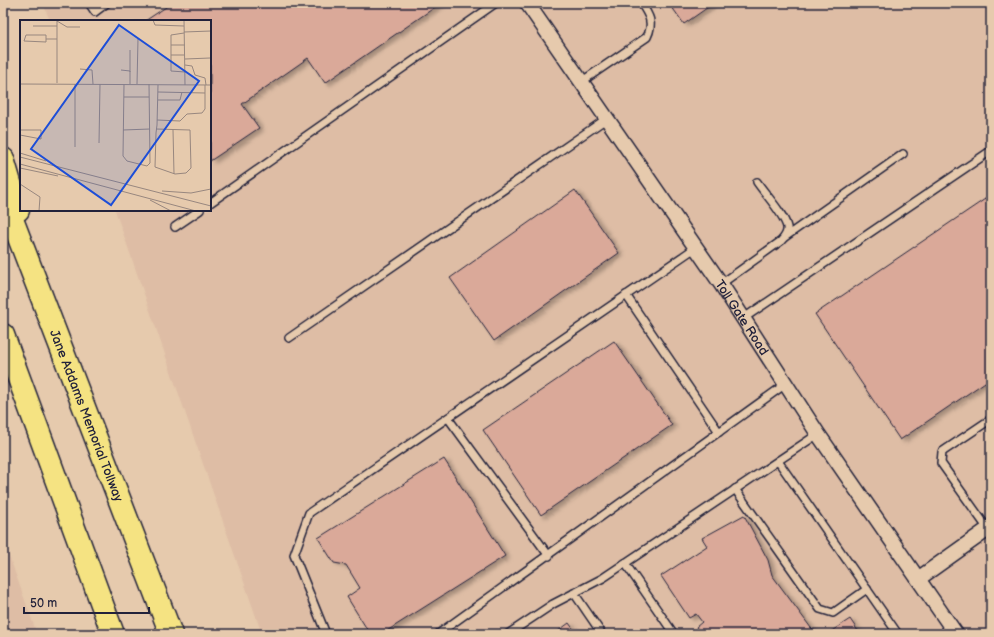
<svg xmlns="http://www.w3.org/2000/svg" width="994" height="637" viewBox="0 0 994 637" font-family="'Balsamiq Sans',sans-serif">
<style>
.built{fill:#debda5}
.building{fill:#daa999;stroke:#22223b;filter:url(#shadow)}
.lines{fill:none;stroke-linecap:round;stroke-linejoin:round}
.lane-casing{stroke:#22223b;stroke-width:10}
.street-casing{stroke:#22223b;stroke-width:17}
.highway-casing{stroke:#22223b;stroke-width:25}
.lane{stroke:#e6caad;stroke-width:7}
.street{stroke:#e6caad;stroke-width:14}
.highway{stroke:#f5e382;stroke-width:22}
.labels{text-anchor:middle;stroke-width:3.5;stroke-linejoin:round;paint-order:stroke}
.street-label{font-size:13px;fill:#22223b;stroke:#e6caad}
.inset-road{fill:none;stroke:#98877f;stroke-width:1}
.view{fill:#1d4ed8;fill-opacity:0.15;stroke:#1d4ed8;stroke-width:2}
.inset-edge{fill:none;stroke:#22223b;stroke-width:2}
</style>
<defs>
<filter id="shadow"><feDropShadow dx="4.5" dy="2.5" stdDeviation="2" flood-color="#0004"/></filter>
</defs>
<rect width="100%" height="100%" fill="#e6caad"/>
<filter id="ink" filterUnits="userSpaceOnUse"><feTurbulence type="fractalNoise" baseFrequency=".025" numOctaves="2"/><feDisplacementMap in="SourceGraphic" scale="8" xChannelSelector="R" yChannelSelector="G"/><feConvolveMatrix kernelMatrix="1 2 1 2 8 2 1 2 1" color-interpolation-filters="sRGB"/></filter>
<g filter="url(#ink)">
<g class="built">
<path d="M43 3H991V634H262L115 210H210V21H50Z"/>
<path d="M3 539 37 634H3Z"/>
</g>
<g class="building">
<path d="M172 3H441L325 83 308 58 242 104 259 128 210 161V21H145Z"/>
<path d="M669 3H714L684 24Z"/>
<path d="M575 190 619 253 494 341 450 278Z"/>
<path d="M991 195V378L900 440 815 314Z"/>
<path d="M614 341 672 425 541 515 483 430Z"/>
<path d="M444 459 505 556 382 634H370L347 597 360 588 346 565 334 563 318 538Z"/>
<path d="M744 515 768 560 772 575 811 628 818 634H701L696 627 702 622 696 614 689 618 661 576 707 546 702 538Z"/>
<path d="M850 619 860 634H827Z"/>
<path d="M569 623 577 634H554Z"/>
</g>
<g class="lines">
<defs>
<g id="lane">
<path d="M89 3 95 12 107 3"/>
<path d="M581 82 647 37C654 23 649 15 641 3"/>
<path d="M210 203 496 3"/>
<path d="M175 227 200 210"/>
<path d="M785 237 903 154"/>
<path d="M721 284 781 241C785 237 788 233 787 227 784 214 765 194 757 182"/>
<path d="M626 295 719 432"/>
<path d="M744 318 989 152"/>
<path d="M289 338 606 119"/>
<path d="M448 418 549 556"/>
<path d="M778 461 898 634"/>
<path d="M735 489 820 609 833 613 867 589"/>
<path d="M988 529 941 463 942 452 991 419"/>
<path d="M625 563 674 634"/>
<path d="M574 593 602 634"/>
<path d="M326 634 294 555 309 513 695 248"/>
<path d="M438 634 787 383"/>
<path d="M508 634 553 604 603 578 818 434"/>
</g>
<g id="street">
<path id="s1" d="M527 3 721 284 818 434 956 634"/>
<path d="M918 579 991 527"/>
</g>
<g id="highway">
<path d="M3 159 18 210"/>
<path id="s2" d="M3 196 171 634"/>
<path d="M3 335 113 634"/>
</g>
</defs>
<use href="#lane" class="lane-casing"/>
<use href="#street" class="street-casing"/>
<use href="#highway" class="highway-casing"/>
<use href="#lane" class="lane"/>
<use href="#street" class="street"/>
<use href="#highway" class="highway"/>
</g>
</g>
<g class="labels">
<g class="street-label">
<text dy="5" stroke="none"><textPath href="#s1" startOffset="381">Toll Gate Road</textPath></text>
<text dy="5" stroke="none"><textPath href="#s2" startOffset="235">Jane Addams Memorial Tollway</textPath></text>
</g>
</g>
<g transform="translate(20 20)">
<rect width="191" height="191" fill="#e6caad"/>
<path class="inset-road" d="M37 0V63M133 0 135 5 164 6M164 0 165 65M37 1 47 7H60M13 6H37M164 12 191 11M164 13 151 15V51L165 52M26 19V15H6L4 21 26 22V19H37M151 25H165M110 30V52M151 35H165M165 39 190 38M165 45 172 46 175 55 185 58 186 65M60 49 72 50 73 64M101 50 110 51V64M0 64 191 65M104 64 103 136 107 141 127 146 130 143 129 64M117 64 118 19M138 72 185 73M104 77H129M138 80H160L162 72M137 100 160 101 167 94 182 93 185 89V65M136 109 170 110 171 148 166 153 155 154 135 147 136 113 137 105 138 65M0 110H21V119L0 115M103 110 130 109M153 110 154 154M79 123 80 64M55 127V64M0 133 26 141M0 137 191 186M0 144 176 191M0 148 38 156M0 164 20 177 19 191M142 171 171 173 191 169M130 180 151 191"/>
<path class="view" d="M99 5 179 61 91 185 11 129Z"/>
<rect width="191" height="191" class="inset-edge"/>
</g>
<rect width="994" height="637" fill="none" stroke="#e6caad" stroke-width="16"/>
<rect x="8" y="8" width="978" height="621" fill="none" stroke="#22223b" stroke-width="1.5" filter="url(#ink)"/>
<path d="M24 607v6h125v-6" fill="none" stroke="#22223b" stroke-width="2"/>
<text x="30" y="607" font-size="12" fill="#22223b" stroke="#e6caad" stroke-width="3" paint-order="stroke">50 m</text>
</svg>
